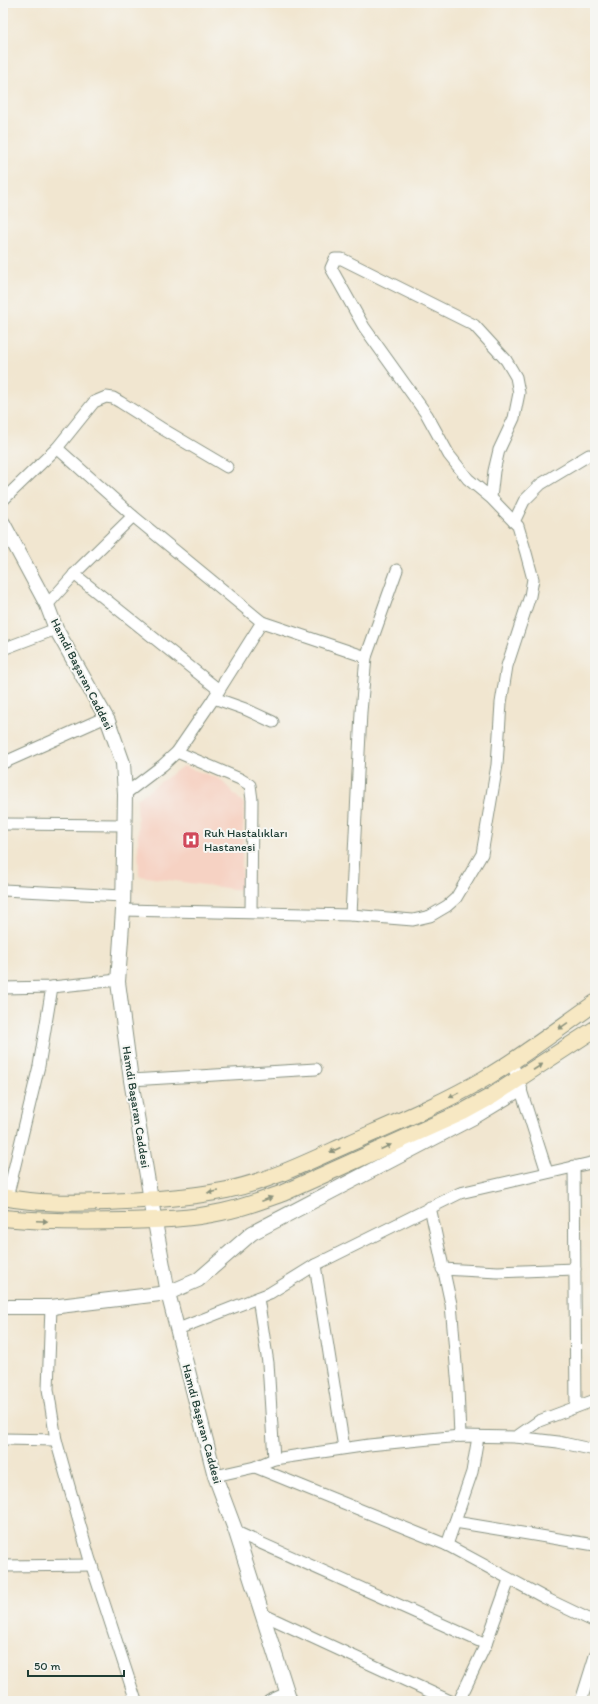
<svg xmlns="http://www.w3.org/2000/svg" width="598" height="1704" viewBox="0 0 598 1704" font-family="Itim,sans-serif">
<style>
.built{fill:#f6d2c3}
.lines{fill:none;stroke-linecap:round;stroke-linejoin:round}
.minor-casing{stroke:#889282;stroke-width:13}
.tertiary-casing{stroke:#889282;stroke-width:16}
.secondary-casing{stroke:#889282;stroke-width:18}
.minor{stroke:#fff;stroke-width:11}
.tertiary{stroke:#fff;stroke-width:14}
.secondary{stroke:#f7e8c3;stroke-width:16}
.oneway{fill:#8b927c}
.labels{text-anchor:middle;stroke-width:4;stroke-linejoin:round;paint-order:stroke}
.street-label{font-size:12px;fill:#1f3d34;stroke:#f6f6f2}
.poi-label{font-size:12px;fill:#1f3d34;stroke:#f6f6f2;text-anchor:start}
</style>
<rect width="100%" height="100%" fill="#f6f6f2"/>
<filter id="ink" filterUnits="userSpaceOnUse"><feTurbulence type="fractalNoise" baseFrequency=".025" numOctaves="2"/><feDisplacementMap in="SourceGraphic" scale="8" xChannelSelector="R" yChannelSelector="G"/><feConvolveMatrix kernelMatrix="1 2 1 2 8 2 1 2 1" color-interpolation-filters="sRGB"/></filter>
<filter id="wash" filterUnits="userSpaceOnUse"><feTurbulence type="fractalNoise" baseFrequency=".012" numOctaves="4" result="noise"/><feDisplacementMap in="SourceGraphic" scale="16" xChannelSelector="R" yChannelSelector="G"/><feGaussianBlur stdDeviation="0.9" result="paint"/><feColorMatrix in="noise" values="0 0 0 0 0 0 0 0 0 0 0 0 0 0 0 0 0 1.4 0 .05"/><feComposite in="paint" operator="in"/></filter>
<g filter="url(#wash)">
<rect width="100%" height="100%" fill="#f1e6d0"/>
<path class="built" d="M183 766 220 779 244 804 241 890 139 876 137 799Z"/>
</g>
<g filter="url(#ink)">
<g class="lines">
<defs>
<g id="minor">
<path d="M57 448 133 516"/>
<path d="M3 500 57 448 94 402 106 397 113 398 120 402 161 428 227 467"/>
<path d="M514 522 524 501 541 484 589 455"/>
<path d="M74 574 219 690"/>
<path d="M47 605 80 568 133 516 262 622 214 698 177 752 163 765 125 794"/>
<path d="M262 622 366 657"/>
<path d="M3 649 56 629"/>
<path d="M214 698 245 709 273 722"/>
<path d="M177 752 240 779 250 785 252 800 251 912"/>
<path d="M3 763 106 717"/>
<path d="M3 824 123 825"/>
<path d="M3 890 123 896"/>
<path d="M123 910 351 915 413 920 430 916 447 906 456 898 482 854 497 765 501 703 507 666 530 596 533 579 526 553 518 526 491 498 468 479 449 455 427 415 364 327 331 268 335 259H342L474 325 506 360 516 377 519 393 514 418 499 450 494 471 491 498"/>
<path d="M351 915 361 712 366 657 397 570"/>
<path d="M3 988 52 987 118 980"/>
<path d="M512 1062 547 1172"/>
<path d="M131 1080 316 1069"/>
<path d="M574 1166 576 1407"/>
<path d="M7 1198 39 1066 52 987"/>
<path d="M430 1207 451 1304 458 1388 460 1436"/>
<path d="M315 1265 344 1448"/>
<path d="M442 1269 498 1272 575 1269"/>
<path d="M258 1298 268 1363 274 1459"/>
<path d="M51 1307 48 1389 56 1440 89 1557 136 1701"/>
<path d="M178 1329 270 1293 315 1265 460 1193 595 1162"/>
<path d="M516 1437 539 1421 595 1400"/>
<path d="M3 1439 56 1440"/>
<path d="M255 1467 447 1545 545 1598 595 1622"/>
<path d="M215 1476 255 1467 274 1459 369 1445 460 1436 516 1437 558 1442 595 1450"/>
<path d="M455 1522 595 1545"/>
<path d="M236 1532 486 1644"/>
<path d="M447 1545 472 1472 478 1437"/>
<path d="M3 1566 92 1565"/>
<path d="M262 1614 450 1701"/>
<path d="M269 1701 287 1693"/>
<path d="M459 1701 486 1644 509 1580"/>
<path d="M581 1701 595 1656"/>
</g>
<g id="tertiary">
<path d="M3 523 47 605 56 629 108 721 123 763 125 794 123 910 118 982 131 1080 151 1200 168 1293 215 1476 236 1532 290 1701"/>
<path d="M3 1307H51L168 1293 198 1280 252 1233 474 1117 520 1089"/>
</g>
<g id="secondary">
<path d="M3 1197C36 1204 72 1203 106 1202 146 1200 187 1198 227 1190 270 1181 310 1161 350 1143 395 1123 441 1104 484 1079 522 1057 558 1029 595 1003"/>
<path d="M3 1218C44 1222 84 1222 125 1221 158 1220 190 1219 222 1212 243 1208 263 1200 283 1193L463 1112 492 1096 595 1029"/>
</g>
</defs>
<use href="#minor" class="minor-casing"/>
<use href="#tertiary" class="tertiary-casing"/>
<use href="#secondary" class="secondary-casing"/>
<use href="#minor" class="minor"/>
<use href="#tertiary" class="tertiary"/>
<use href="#secondary" class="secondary"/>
</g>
<defs><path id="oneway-solid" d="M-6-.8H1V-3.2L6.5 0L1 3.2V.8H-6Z"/></defs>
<g class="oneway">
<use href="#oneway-solid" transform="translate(563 1026) rotate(145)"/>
<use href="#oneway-solid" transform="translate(538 1067) rotate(-33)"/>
<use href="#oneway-solid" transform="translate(454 1095) rotate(153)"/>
<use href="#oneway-solid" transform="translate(386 1147) rotate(-24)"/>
<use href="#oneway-solid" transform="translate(335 1150) rotate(156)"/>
<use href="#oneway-solid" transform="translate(213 1192) rotate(171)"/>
<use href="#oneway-solid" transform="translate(267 1199) rotate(-21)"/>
<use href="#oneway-solid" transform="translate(42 1221) rotate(2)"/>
</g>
</g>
<defs>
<symbol id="hospital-square" viewBox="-11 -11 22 22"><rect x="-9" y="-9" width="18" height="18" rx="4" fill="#d1495b" stroke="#f6f6f2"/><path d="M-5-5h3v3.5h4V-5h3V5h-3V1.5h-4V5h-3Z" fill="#fff"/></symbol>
</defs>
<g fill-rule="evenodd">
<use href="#hospital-square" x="181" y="830" width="20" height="20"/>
</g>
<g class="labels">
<g class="street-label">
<text transform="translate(82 674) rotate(63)" y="4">Hamdi Başaran Caddesi</text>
<text transform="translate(136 1107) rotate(81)" y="4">Hamdi Başaran Caddesi</text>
<text transform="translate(202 1424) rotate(75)" y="4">Hamdi Başaran Caddesi</text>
</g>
<g class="poi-label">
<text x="204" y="837">Ruh Hastalıkları<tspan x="204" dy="14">Hastanesi</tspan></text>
</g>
</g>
<rect width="598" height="1704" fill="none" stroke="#f6f6f2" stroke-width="16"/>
<path d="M28 1670v6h96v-6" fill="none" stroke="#1f3d34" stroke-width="2"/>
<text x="34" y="1670" font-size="12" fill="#1f3d34" stroke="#f6f6f2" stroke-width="3" paint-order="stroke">50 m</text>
</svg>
